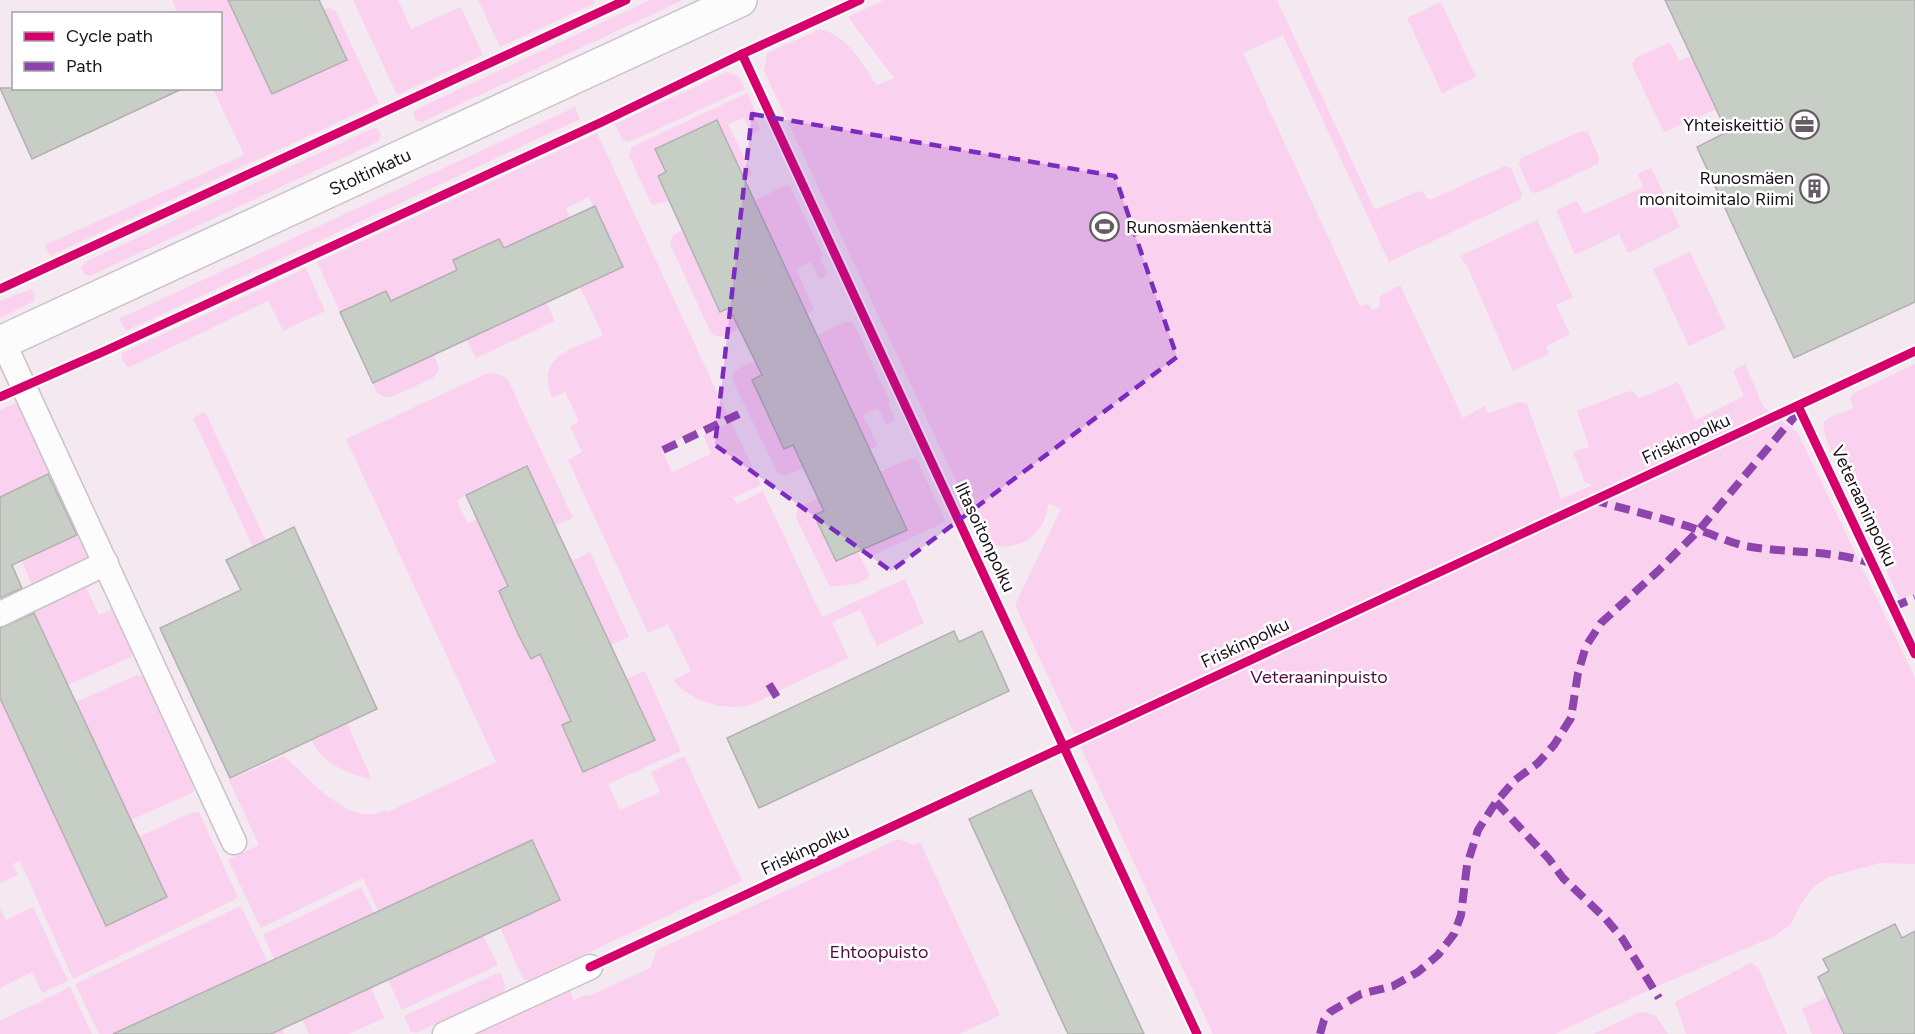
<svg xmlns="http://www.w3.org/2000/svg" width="1915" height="1034" viewBox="0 0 1915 1034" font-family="Figtree,sans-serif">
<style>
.green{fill:#fad2ef}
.building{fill:#c7cec5;stroke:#b2b0b1;stroke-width:1.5}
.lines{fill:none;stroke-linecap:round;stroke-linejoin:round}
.lane-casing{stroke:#cbc2c9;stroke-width:27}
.street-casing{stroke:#cbc2c9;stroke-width:36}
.lane{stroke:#fdfcfd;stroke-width:24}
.street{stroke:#fdfcfd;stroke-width:33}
.quiet{stroke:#8e44ad;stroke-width:8;stroke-dasharray:15 8;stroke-linecap:butt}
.cycleway-casing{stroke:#fff;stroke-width:13}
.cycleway{stroke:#d6006c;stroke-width:9}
.marked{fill:#7b2cbf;fill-opacity:0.2;stroke:#7b2cbf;stroke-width:4.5;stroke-dasharray:12 8;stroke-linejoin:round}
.labels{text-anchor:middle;stroke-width:5;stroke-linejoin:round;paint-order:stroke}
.poi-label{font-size:18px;fill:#1a1218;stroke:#fff;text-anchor:end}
.street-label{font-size:18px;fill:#1a1218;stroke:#fff}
.park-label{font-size:18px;fill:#4d0c41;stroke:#fff}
</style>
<rect width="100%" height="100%" fill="#f4e8f1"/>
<g class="green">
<path d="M172 0H228L272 94 347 60 324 10 329 8 335 10 379 103 50 256 45 245 244 155 213 89 220 88V14L178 13Z"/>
<path d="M353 0H398L411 29 461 7 483 55 397 95Z"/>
<path d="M478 0H593L595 3 500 47Z"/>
<path d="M650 0H683L422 122 416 121 413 113 417 109Z"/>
<path d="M884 0H1277L1374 208 1377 209 1419 191 1424 193 1427 199H1432L1505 166 1511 168 1522 194 1521 199 1389 262 1283 35 1243 53 1360 306 1368 304 1372 310 1379 308 1380 296 1400 285 1463 418 1484 406 1488 413 1520 402 1527 404 1561 499 1592 485 1585 482 1573 452 1589 447 1577 411 1629 391 1634 392 1638 399 1678 382 1696 420 1744 396 1733 371 1745 364 1763 406 1798 433 1915 678V864L1880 863 1829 877 1816 885 1810 891 1801 904 1791 924 1775 936 1660 985 1555 1034H1213L1015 605 1061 509 1051 504 1048 505C1046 530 1024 550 998 546 993 545 988 543 984 541L764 71 767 53 821 29C849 37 861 62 877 85L894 78 848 17Z"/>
<path d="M1441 2 1476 77 1442 93 1407 18Z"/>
<path d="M1670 42 1679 61 1691 56 1715 110 1664 132 1632 66 1635 58Z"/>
<path d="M727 72 739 77 745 89 629 142 622 139 615 124Z"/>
<path d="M747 93 755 110 753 113 760 129 752 135 744 118 728 124 752 174 744 178 716 120 656 149 666 172 657 177 668 201 652 205 629 156 632 147Z"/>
<path d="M575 107 580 119 126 331 119 319Z"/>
<path d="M377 128 381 134 379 141 90 276 84 274 81 268 85 262 371 129Z"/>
<path d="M1581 131 1588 132 1599 158 1598 164 1536 193 1531 192 1519 165 1521 158Z"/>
<path d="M597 133 728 416 661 448 672 472 711 454 703 435 731 422 761 485 733 498 737 504 763 491 822 617 905 579 924 623 877 646 860 610 832 622 848 658 776 692 772 683 767 685 772 695C763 699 755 704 746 706 720 710 690 701 673 680L691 671 668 624 648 633 568 460 582 452 570 427 579 421 565 392 552 398C535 355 572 350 603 335L580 287 623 267 595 206 593 207 589 197 566 208 570 218 504 248 499 239 453 260 457 270 391 301 386 291 340 312 317 262Z"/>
<path d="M1651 168 1680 227 1628 253 1619 234 1575 255 1556 210 1577 201 1584 214 1643 187 1638 174Z"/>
<path d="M786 185 790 186 823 256 820 258 827 273 825 277 819 279 811 262 796 269 814 310 806 314 754 201Z"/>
<path d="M1537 220 1573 297 1556 305 1570 334 1546 346 1549 354 1513 371 1468 268 1460 256Z"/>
<path d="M692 227 720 312 730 308 739 329C730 334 721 341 711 333L670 244 673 235Z"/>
<path d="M1690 252 1726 328 1689 346 1653 269Z"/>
<path d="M306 268 325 311 283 331 268 301 130 367 126 366 122 359V353Z"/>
<path d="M31 289 35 294 34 301 0 318V301Z"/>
<path d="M546 302 555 321 476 358 466 339Z"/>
<path d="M845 322H851L854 324 890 402 888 404 895 419 887 425 878 408 863 415 878 446 869 450 816 336Z"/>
<path d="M434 354 439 370 433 378 391 397H386L378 394 373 383Z"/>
<path d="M755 362 761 375 752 380 784 449 793 445 804 468 787 475H780L776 470 732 379C733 368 746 366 755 362Z"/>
<path d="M1915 364V593L1900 600 1830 448C1817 415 1824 421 1853 408L1850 399 1852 394Z"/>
<path d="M493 373 503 376 508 380 573 518 555 526 527 466 466 494 457 501 468 524 477 519 508 586 499 591 530 659 540 655 571 721 562 726 583 771 592 767 593 768 654 740 626 679 645 671 681 751 608 784 620 810 660 792 651 772 684 756 742 881 529 980 523 979 500 927 560 899 532 840 378 911 363 878 261 928 228 860 259 845 229 780 284 756C304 774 343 819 373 814 377 814 382 811 386 810L388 812 496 762 346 439 486 374Z"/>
<path d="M16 403 20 405 53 472 0 497V410Z"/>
<path d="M205 412 266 541 253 547 193 418Z"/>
<path d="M911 458 917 460 946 522 871 556 866 549 906 530 880 472Z"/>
<path d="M818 499 824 511 815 515 835 561 858 552 869 575 868 579 855 584 830 587 796 517 798 507Z"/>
<path d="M82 533 89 552V558L32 585 22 561Z"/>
<path d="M590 552 629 637 610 645 572 561Z"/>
<path d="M85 585 99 615 116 607C122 620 138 643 131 657L68 685 40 625 0 643V626Z"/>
<path d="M137 675 147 678 196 787 192 793 131 820 76 702Z"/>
<path d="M0 698 138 837 191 813 196 812 200 814 238 898 73 979 20 861 13 864 18 875 0 883Z"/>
<path d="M347 723 372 780C347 773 324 765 311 740Z"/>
<path d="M898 839 914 845 920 842 1000 1015 960 1034H477L570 991 574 1000 588 994 589 996 650 968 657 950Z"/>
<path d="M361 887 374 913 371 987 384 1018 349 1034H309L263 935Z"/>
<path d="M241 906 293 1016 279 1023 284 1034H260L234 977 113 1034H99L75 984Z"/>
<path d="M33 907 68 981 42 993 32 972 0 988V908L6 920Z"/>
<path d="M483 935 498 965 402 1010 388 980Z"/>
<path d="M1751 963 1758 967 1787 1034H1686L1675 1002Z"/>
<path d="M500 972 505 985 504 992 416 1033 411 1032 404 1016Z"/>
<path d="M70 987 92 1034H0V1021Z"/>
<path d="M1827 997 1844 1034H1812L1802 1009Z"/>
<path d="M1644 1012 1656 1016 1668 1034H1593L1637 1013Z"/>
</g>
<g class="building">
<path d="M228 0H319L347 60 272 94Z"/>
<path d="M1665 0H1915V302L1794 358 1697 147 1727 132Z"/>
<path d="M0 88H184L32 159Z"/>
<path d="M717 120 907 530 836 561 814 515 824 511 793 445 784 449 752 380 762 375 729 308 720 312 658 176 666 172 655 149Z"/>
<path d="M595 206 623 267 373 383 340 312 386 291 391 301 457 270 453 260 499 239 504 248Z"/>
<path d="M527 466 655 740 583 772 562 725 571 721 540 654 531 659 519 636 499 591 508 586 466 495Z"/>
<path d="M48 474 77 535 12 565 22 588 0 598V497Z"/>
<path d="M294 527 377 709 230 778 160 628 241 590 226 560Z"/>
<path d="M34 613 167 897 106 926 0 698V628Z"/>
<path d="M954 631 959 642 982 631 1009 691 759 808 727 738Z"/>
<path d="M1031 790 1144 1034H1068L1004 895 969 819Z"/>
<path d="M532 840 560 900 271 1034H113Z"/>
<path d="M1895 924 1902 938 1915 931V1034H1844L1818 977 1829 971 1823 959Z"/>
</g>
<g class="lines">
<defs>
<g id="lane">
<path d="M3 342 234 842"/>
<path d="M0 614 106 563"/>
<path d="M445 1034 590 967"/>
</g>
<path id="street" d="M0 343 740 0"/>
</defs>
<use href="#lane" class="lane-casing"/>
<use href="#street" class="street-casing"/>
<use href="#lane" class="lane"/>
<use href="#street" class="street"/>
<g class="quiet">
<path d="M663 450 739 414"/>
<path d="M1593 500C1628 510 1664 518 1699 530 1715 535 1730 543 1746 546 1789 554 1831 549 1873 564"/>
<path d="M1893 607 1915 598"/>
<path d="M769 684 780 702"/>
<path d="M1496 802 1549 859 1563 878 1605 918 1622 938 1659 998"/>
<path d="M1320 1034 1324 1020 1330 1012 1361 994 1393 986 1418 972 1438 955 1454 934 1461 915 1467 865 1478 830 1496 802 1515 780 1538 763 1554 745 1571 718 1578 673 1586 646 1601 623 1658 571 1699 530 1800 410"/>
</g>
<defs>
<g id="cycleway">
<path d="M742 54 1197 1034"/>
<path d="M0 289 626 0"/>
<path d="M0 397 107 350 604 121 742 54 860 0"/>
<path d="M1798 406 1915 654"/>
<path d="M590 967 1915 351"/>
</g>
</defs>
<use href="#cycleway" class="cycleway-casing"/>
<use href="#cycleway" class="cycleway"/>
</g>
<path class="marked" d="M752 114 1115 176 1177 357 891 571 715 445Z"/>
<defs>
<symbol id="office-ring" viewBox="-11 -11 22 22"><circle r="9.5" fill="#fff" stroke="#665d64" stroke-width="1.5"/><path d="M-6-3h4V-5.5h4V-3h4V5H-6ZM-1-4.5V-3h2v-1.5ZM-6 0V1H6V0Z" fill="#665d64"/></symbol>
<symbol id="building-ring" viewBox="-11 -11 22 22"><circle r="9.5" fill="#fff" stroke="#665d64" stroke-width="1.5"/><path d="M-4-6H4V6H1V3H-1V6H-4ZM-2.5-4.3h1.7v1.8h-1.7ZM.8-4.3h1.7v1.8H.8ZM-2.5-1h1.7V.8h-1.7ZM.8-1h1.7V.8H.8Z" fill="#665d64"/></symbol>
<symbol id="stadium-ring" viewBox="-11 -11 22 22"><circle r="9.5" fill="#fff" stroke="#665d64" stroke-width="1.5"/><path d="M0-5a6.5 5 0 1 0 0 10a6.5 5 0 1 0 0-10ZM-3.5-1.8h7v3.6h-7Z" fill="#665d64"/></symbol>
</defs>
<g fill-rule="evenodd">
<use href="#office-ring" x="1788" y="108" width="33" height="33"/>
<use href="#building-ring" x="1798" y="172" width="33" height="33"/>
<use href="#stadium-ring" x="1088" y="210" width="33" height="33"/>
</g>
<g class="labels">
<g class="poi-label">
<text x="1784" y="131">Yhteiskeittiö</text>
<text x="1794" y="184">Runosmäen<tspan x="1794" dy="21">monitoimitalo Riimi</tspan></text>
<text x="1126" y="233" text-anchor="start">Runosmäenkenttä</text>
</g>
<g class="street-label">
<text transform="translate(370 172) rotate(-25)" y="6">Stoltinkatu</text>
<text transform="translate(1686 439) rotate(-25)" y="6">Friskinpolku</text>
<text transform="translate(1864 506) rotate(65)" y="6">Veteraaninpolku</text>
<text transform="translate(985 537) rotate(65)" y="6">Iltasoitonpolku</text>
<text transform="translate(1245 643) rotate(-25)" y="6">Friskinpolku</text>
<text transform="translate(805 850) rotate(-25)" y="6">Friskinpolku</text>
</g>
<g class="park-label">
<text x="1319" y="683">Veteraaninpuisto</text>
<text x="879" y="958">Ehtoopuisto</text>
</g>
</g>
<rect x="12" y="12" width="210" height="78" fill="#ffffff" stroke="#a3a0a3" stroke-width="1.5"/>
<rect x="24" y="32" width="30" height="9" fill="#d6006c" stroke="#a3a0a3" stroke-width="1.5"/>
<text x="66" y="42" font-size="18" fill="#1a1218">Cycle path</text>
<rect x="24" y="62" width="30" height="9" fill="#8e44ad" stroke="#a3a0a3" stroke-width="1.5"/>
<text x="66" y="72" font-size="18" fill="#1a1218">Path</text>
</svg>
